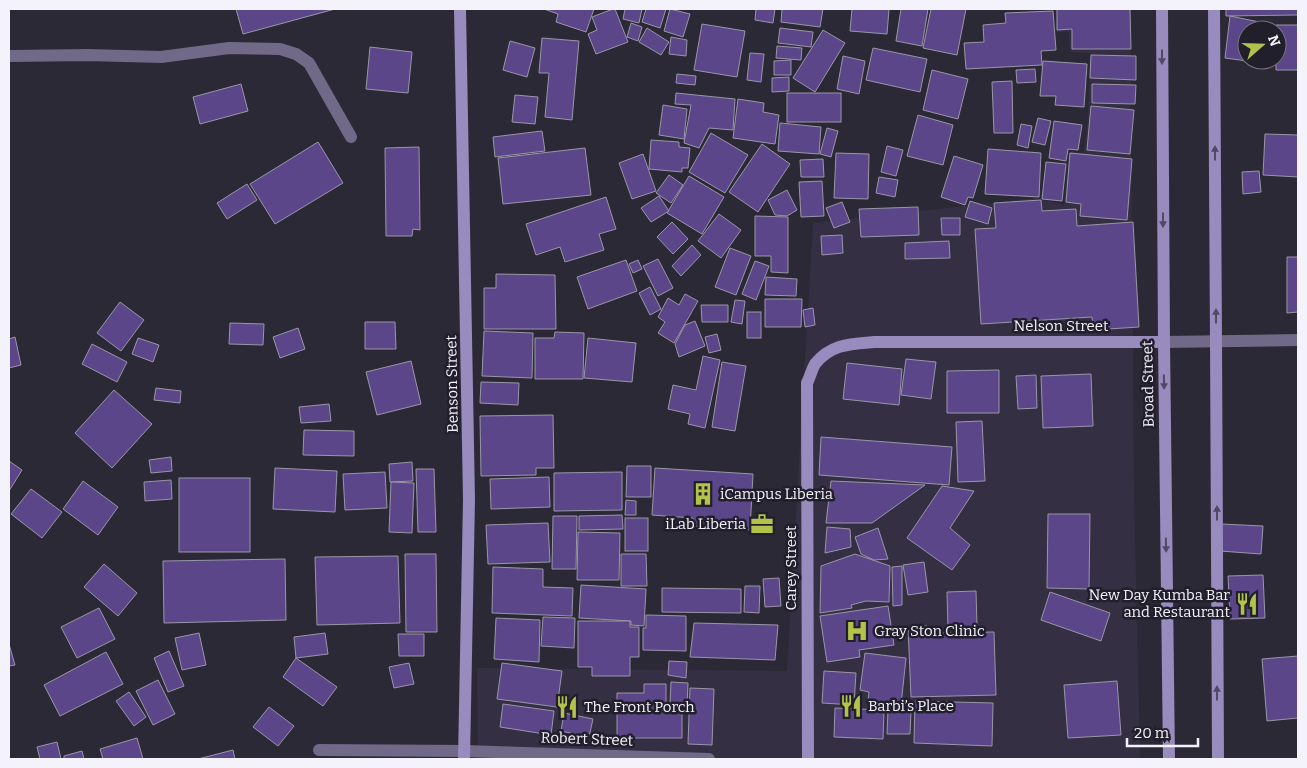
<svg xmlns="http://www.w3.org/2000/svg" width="1307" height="768" viewBox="0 0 1307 768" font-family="Bitter,serif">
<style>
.built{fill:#342f43}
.building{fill:#5b468a;stroke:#9a96a7}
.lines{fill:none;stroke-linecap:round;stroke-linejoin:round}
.lane{stroke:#706988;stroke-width:12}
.street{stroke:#706988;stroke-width:12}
.secondary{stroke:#988bbd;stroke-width:12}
.oneway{fill:#514a66}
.labels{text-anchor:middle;stroke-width:5;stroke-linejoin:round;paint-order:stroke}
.street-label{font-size:15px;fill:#f4f2fb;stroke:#221f2c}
.poi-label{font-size:15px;fill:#f4f2fb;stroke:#221f2c;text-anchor:start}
</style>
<rect width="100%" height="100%" fill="#2c2936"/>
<path class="built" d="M1056 9H1130L1134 491 1140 759H478L477 668 787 671 813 223 1036 198 1064 205 1069 152 1084 153 1088 118 1090 53 1070 52 1069 32H1056Z"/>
<g class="building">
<path d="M236 9H335L243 34Z"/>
<path d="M544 9H594L586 32 556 22 558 14Z"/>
<path d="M613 9H615L628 42 596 54 588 34 597 30 592 17Z"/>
<path d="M625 9H642L639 23 623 19Z"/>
<path d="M646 9H666L660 28 642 22Z"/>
<path d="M670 9 690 14 683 37 664 31Z"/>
<path d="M756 9H775L773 23 755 20Z"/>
<path d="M782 9H823L820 27 781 22Z"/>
<path d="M852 9H889L887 34 850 31Z"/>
<path d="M901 9H928L922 46 896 41Z"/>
<path d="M931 9H966L957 55 923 48Z"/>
<path d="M1057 9H1130L1131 49H1072V29L1057 30Z"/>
<path d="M1226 9H1298V15L1226 16Z"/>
<path d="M1053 11 1056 50 1041 51 1042 65 966 69 964 43 984 42 983 25 1006 23 1005 13Z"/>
<path d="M1230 16 1274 25 1273 30H1247V60H1269V64L1225 58Z"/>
<path d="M631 23 642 27 638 41 627 37Z"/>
<path d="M702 24 745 31 737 77 694 70Z"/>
<path d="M1276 25H1298V70H1276V60H1277V30H1276Z"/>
<path d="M647 28 669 42 661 55 639 42Z"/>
<path d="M780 28 813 32 811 47 778 43Z"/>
<path d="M823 30 845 43 815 92 793 78Z"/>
<path d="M671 37 687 40 686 56 669 54Z"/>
<path d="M542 38 579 41 572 120 545 117 549 73H539Z"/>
<path d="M510 41 535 48 527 77 503 70Z"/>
<path d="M777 46 802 48 801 60 776 58Z"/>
<path d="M370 47 412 52 408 93 366 89Z"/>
<path d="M873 48 927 59 920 92 866 80Z"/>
<path d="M750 53 764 54 761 82 747 80Z"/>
<path d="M1091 55 1136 56V80L1090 78Z"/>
<path d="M843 56 865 61 859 94 837 89Z"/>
<path d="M791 60V75H774V61Z"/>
<path d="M1043 61 1087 64 1084 107 1055 105 1056 96H1040Z"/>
<path d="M1035 69 1036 82 1017 83 1016 70Z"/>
<path d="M932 70 968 79 958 119 923 110Z"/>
<path d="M677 74 696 76 695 85 676 83Z"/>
<path d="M789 77V91L772 92V78Z"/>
<path d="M1012 81 1013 133H994L992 82Z"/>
<path d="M241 84 248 111 200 124 193 97Z"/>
<path d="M1092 84 1136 85 1135 104 1092 103Z"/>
<path d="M676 93 735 99 733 130 709 128 699 148 684 143 691 105 675 104Z"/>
<rect x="787" y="93" width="54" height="29"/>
<path d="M515 95 538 97 535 124 512 122Z"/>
<path d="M738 99 764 103 763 112 779 115 775 144 733 138Z"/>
<path d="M663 105 687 109 684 139 659 135Z"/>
<path d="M1091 106 1134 110 1130 154 1087 150Z"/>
<path d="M918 115 953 125 943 165 907 156Z"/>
<path d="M1038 118 1051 121 1045 145 1032 142Z"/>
<path d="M1054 121 1082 125 1078 150 1068 149 1066 161 1049 158Z"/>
<path d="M780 123 821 127 819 154 778 151Z"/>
<path d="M1021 124 1032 126 1028 148 1017 145Z"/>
<path d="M827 128 838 131 831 157 820 154Z"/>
<path d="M542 131 545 151 495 157 493 137Z"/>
<path d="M711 133 748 155 725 193 689 172Z"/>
<path d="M1265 134 1298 135V177L1263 175Z"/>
<path d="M651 140 679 142V147L690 148 688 168H682V172L649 169Z"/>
<path d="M318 142 343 183 275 224 250 184Z"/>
<path d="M762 144 790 164 758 212 729 192Z"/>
<path d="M887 146 903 150 896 176 881 172Z"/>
<path d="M419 147 420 230 413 229 412 236H386L385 148Z"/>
<path d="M585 148 591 195 503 204 498 158Z"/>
<path d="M988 149 1041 153 1039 197 985 194Z"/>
<path d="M836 153 869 154 868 199 834 198Z"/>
<path d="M1070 153 1132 159 1127 220 1080 216 1081 204 1066 202Z"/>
<path d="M643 154 656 191 632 199 619 163Z"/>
<path d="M954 156 983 165 973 198 968 197 965 205 941 197Z"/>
<path d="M823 159 824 177H801L800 160Z"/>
<path d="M1046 162 1066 164 1062 201 1042 199Z"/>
<path d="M1259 171 1261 192 1243 194 1242 172Z"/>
<path d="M669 175 683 185 671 203 656 193Z"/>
<path d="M689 176 724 197 702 234 667 213Z"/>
<path d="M879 177 898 180 895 197 876 193Z"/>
<path d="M822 181 824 216 801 217 799 182Z"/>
<path d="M247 184 257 200 227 219 217 203Z"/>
<path d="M787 190 797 210 787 216 775 215 768 200Z"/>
<path d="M659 196 669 211 651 222 641 208Z"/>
<path d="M606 197 616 229 599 234 604 250 565 262 560 247 536 255 526 224Z"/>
<path d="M1041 200 1042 211 1076 209 1077 226 1133 222 1139 327 1093 330 1092 317 981 324 975 229 996 228 994 203Z"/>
<path d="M970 201 992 208 988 224 965 217Z"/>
<path d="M842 202 850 222 834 228 826 208Z"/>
<path d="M918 207 919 235 861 237 859 209Z"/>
<path d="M719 214 741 230 721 258 698 241Z"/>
<path d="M755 216 788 217V273L771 272V256H755Z"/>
<path d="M941 218H960V235H942Z"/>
<path d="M672 222 688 239 673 254 657 237Z"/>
<path d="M842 235 843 253 822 255 821 236Z"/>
<path d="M949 241 950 258 905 259V243Z"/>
<path d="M692 245 701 255 681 276 672 266Z"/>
<path d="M730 248 751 256 736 295 715 287Z"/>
<path d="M1287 257H1298V312L1287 313Z"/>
<path d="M658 259 673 288 658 296 643 266Z"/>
<path d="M626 260 637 291 588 309 577 277Z"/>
<path d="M638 260 642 269 633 273 629 264Z"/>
<path d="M755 261 769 266 756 300 742 294Z"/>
<path d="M496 274 555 275 556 329H484V288H496Z"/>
<path d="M766 277 797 279 796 296 765 295Z"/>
<path d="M650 287 661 309 650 315 639 293Z"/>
<path d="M685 294 698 301 674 343 658 333 665 322 658 317 668 298 679 305Z"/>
<path d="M765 299H802L801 327H765Z"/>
<path d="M735 300 745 301 742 324 731 322Z"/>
<path d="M120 302 144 320 121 351 97 333Z"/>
<path d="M701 305H728V322H702Z"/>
<path d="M813 308 815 325 805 327 803 310Z"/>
<rect x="747" y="312" width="14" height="26"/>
<path d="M695 321 705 346 679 357 675 344 685 325Z"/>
<path d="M365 322H395L396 349H365Z"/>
<path d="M230 323 264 324 263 345 229 344Z"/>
<path d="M298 328 305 349 280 358 273 337Z"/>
<path d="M484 331 533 333 532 378 482 376Z"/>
<path d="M555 332 584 333 583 379H535V338H554Z"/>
<path d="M717 334 721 350 709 353 705 337Z"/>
<path d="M15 337 21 365 9 368V339Z"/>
<path d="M138 338 159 345 153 362 132 354Z"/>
<path d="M588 338 636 343 632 382 584 378Z"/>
<path d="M92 344 127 362 117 382 82 364Z"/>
<path d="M703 356 720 360 705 428 688 424 690 414 668 409 673 385 696 390Z"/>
<path d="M906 359 936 362 931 399 901 395Z"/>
<path d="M411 361 421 404 377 415 366 372Z"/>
<path d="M722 362 746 366 735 431 712 427Z"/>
<path d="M847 363 902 369 899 405 843 399Z"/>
<path d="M999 370V413H947V371Z"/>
<path d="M1091 374 1093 426 1043 428 1041 376Z"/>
<path d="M1036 375 1037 408 1018 409 1016 376Z"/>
<path d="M481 382 519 383 518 405 480 403Z"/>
<path d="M156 388 181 391 180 403 154 400Z"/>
<path d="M114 390 152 424 112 468 75 433Z"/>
<path d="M329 404 331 421 301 423 299 407Z"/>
<path d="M553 415 554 468H536V475L481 476 480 416Z"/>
<path d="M982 421 985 481 958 482 956 422Z"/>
<path d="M304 430 354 431V456L303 455Z"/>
<path d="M821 437 952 447 949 485 819 475Z"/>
<path d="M171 457 172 471 151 473 149 460Z"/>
<path d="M9 461 22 470 9 491Z"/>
<path d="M412 462 413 481 390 482 389 464Z"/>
<path d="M627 466H651V497H626Z"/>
<path d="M275 468 337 471 335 512 273 509Z"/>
<path d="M655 468 753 474 750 530 692 526 693 518 652 515Z"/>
<path d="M416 469H434L436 532H418Z"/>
<path d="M385 472 387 508 345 510 343 474Z"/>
<path d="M622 472V510L554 511V473Z"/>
<path d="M549 477 550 507 491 509 490 479Z"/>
<rect x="179" y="478" width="71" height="74"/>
<path d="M171 480 172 499 145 501 144 482Z"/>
<path d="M83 481 118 507 98 535 63 509Z"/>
<path d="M831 481 925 485 872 523H826Z"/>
<path d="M391 482 414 483 412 533 389 532Z"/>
<path d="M942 486 974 491 950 528 970 545 952 570 907 538Z"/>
<path d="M31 489 62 512 42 538 11 514Z"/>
<path d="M626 500 636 501V515H625Z"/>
<path d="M1048 514H1090L1089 589 1047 588Z"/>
<path d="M622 515 623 529 579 530V516Z"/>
<path d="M553 516H577L576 569H552Z"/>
<rect x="625" y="518" width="23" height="33"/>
<path d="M548 523 550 562 488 564 486 525Z"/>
<path d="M1221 524 1263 526 1261 554 1220 551Z"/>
<path d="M827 527 850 529 851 547 825 553Z"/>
<path d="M878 528 888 559 874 560 861 554 855 537Z"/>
<path d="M578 532 620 533 619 580H577Z"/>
<path d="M405 554H436L437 632H406Z"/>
<path d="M621 554H646L647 586H621Z"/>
<path d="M855 554 890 566 889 602 866 601 851 605 852 608 820 613 821 566Z"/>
<path d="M398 556 400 623 317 625 315 557Z"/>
<path d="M285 559 286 620 164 623 163 561Z"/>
<path d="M924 562 928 592 908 595 903 565Z"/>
<path d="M104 564 137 593 118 616 84 587Z"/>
<path d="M902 566V605L893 606 892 567Z"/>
<path d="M493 567 543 569V587L573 588 572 616 492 613Z"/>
<path d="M1263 575 1265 618 1230 619 1228 576Z"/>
<path d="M779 578 781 606 765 607 763 579Z"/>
<path d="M581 585 646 589 644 626 631 625V621L579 618Z"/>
<path d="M745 586H760L759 613 744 612Z"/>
<path d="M662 588 741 589V613L662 612Z"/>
<path d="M976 591 977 627 948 628 947 592Z"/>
<path d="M1050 592 1110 613 1101 641 1041 620Z"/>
<path d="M888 606 894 645 859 650 860 657 827 662 820 616Z"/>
<path d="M99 608 115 639 77 658 61 627Z"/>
<path d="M646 615 686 616V651L643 650V628H646Z"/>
<path d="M543 617 575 618 574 648 541 646Z"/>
<path d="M496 618 540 620 539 662 494 659Z"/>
<path d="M578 621H630V627H639V657H630V676H592V667H578Z"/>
<path d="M694 623 778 625 775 660 690 657Z"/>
<path d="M927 626V633L994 632 996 695 911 697 908 627Z"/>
<path d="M199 633 206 665 182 670 175 638Z"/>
<path d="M325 633 328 654 296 658 294 637Z"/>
<path d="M398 634H424V656H399Z"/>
<path d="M9 644 15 665 9 666Z"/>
<path d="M169 651 184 686 168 692 154 658Z"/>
<path d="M106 652 123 684 60 716 44 685Z"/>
<path d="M865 653 906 658 901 705 868 701 869 692 860 690Z"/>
<path d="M1298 656V718L1267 721 1262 659Z"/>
<path d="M296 658 337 687 323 706 283 677Z"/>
<path d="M669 661 687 662 686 678 668 675Z"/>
<path d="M409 663 414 684 394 688 389 667Z"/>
<path d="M502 663 562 671 557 707 497 699Z"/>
<path d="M824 671 856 673 854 705 822 703Z"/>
<path d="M158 680 175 714 153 725 136 691Z"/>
<path d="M1117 681 1121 735 1068 738 1064 685Z"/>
<path d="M671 682 688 683 687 705 670 704Z"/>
<path d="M644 684H666V707H682V738H617V693H644Z"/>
<path d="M690 688 714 689 712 745 688 744Z"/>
<path d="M129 692 146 717 134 726 116 701Z"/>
<path d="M915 701 993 703 992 746 914 743Z"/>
<path d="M503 704 554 711 551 735 500 727Z"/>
<path d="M269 707 294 726 278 746 253 727Z"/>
<path d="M835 708 884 710 883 739 834 737Z"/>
<path d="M888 710H911L910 734H887Z"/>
<path d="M564 713 593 719 589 737 561 731Z"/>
<path d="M137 738 143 759H103L100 749Z"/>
<path d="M57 742 61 759H40L37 747Z"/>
<path d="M233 750 235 759H198Z"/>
<path d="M82 751 84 759H64V756Z"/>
</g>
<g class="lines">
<path class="lane" d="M9 56 88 55 161 57 229 48 280 49 296 54 309 63 351 137"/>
<g class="street">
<path d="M1164 342 1298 340"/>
<path d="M319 750 464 751 709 759"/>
</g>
<g class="secondary">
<path d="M460 9 469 499 464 759"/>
<path d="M1162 9 1164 342 1169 759"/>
<path d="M1214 9 1216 341 1218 759"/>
<path d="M808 759 807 383C810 377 812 369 815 364 831 344 850 344 874 342H1164"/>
</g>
</g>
<defs><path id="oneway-solid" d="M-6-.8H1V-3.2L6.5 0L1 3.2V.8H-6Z" transform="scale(1.25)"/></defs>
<g class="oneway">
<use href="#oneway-solid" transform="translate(1162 57) rotate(90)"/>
<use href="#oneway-solid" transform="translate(1215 153) rotate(-90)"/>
<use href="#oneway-solid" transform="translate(1163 220) rotate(90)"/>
<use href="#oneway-solid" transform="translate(1216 316) rotate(-90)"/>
<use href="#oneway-solid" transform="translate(1164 382) rotate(89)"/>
<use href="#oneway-solid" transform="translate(1217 513) rotate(-90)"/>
<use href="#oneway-solid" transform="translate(1166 545) rotate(89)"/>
<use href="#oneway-solid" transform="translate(1217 693) rotate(-90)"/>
</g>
<defs>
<symbol id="building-bare" viewBox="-9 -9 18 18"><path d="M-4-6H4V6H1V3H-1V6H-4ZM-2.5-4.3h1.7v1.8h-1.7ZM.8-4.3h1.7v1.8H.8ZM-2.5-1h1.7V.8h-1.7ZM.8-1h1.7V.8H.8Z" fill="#b3c24b" stroke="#221f2c" stroke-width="2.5" paint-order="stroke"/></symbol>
<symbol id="office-bare" viewBox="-9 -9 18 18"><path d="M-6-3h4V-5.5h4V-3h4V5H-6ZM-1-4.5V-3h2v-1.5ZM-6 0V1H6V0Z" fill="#b3c24b" stroke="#221f2c" stroke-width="2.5" paint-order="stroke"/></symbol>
<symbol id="restaurant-bare" viewBox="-9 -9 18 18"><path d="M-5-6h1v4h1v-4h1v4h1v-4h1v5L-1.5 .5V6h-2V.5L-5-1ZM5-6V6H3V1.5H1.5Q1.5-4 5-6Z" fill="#b3c24b" stroke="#221f2c" stroke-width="2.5" paint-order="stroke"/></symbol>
<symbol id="hospital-bare" viewBox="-9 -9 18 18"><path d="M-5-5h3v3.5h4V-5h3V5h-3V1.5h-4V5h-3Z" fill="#b3c24b" stroke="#221f2c" stroke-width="2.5" paint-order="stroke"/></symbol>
</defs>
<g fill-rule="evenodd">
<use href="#building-bare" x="687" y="478" width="32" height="32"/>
<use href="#office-bare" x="746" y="508" width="32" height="32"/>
<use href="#restaurant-bare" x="1231" y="588" width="32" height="32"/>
<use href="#hospital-bare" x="841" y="615" width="32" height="32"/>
<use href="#restaurant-bare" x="835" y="690" width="32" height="32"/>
<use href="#restaurant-bare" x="551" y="691" width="32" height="32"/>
</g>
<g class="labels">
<g class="street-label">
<text x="1061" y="331">Nelson Street</text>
<text transform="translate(452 384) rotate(-91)" y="5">Benson Street</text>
<text transform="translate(1148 384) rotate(-91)" y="5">Broad Street</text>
<text transform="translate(791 568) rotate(-90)" y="5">Carey Street</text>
<text transform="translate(587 739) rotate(2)" y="5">Robert Street</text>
</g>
<g class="poi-label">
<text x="720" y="499">iCampus Liberia</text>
<text x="746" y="529" text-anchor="end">iLab Liberia</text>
<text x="1230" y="600" text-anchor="end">New Day Kumba Bar<tspan x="1230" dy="17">and Restaurant</tspan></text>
<text x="874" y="636">Gray Ston Clinic</text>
<text x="868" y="711">Barbi’s Place</text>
<text x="584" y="712">The Front Porch</text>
</g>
</g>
<rect width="1307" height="768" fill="none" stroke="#f4f2fb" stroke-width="20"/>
<g transform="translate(1262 45) rotate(70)"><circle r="24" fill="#221f2c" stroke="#76737f"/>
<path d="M0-4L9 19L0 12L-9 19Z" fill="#b3c24b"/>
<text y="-8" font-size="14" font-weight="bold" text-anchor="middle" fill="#f4f2fb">N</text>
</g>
<path d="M1127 738v8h71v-8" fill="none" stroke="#f4f2fb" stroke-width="2.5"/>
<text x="1134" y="738" font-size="15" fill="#f4f2fb" stroke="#221f2c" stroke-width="4" paint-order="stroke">20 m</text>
</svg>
